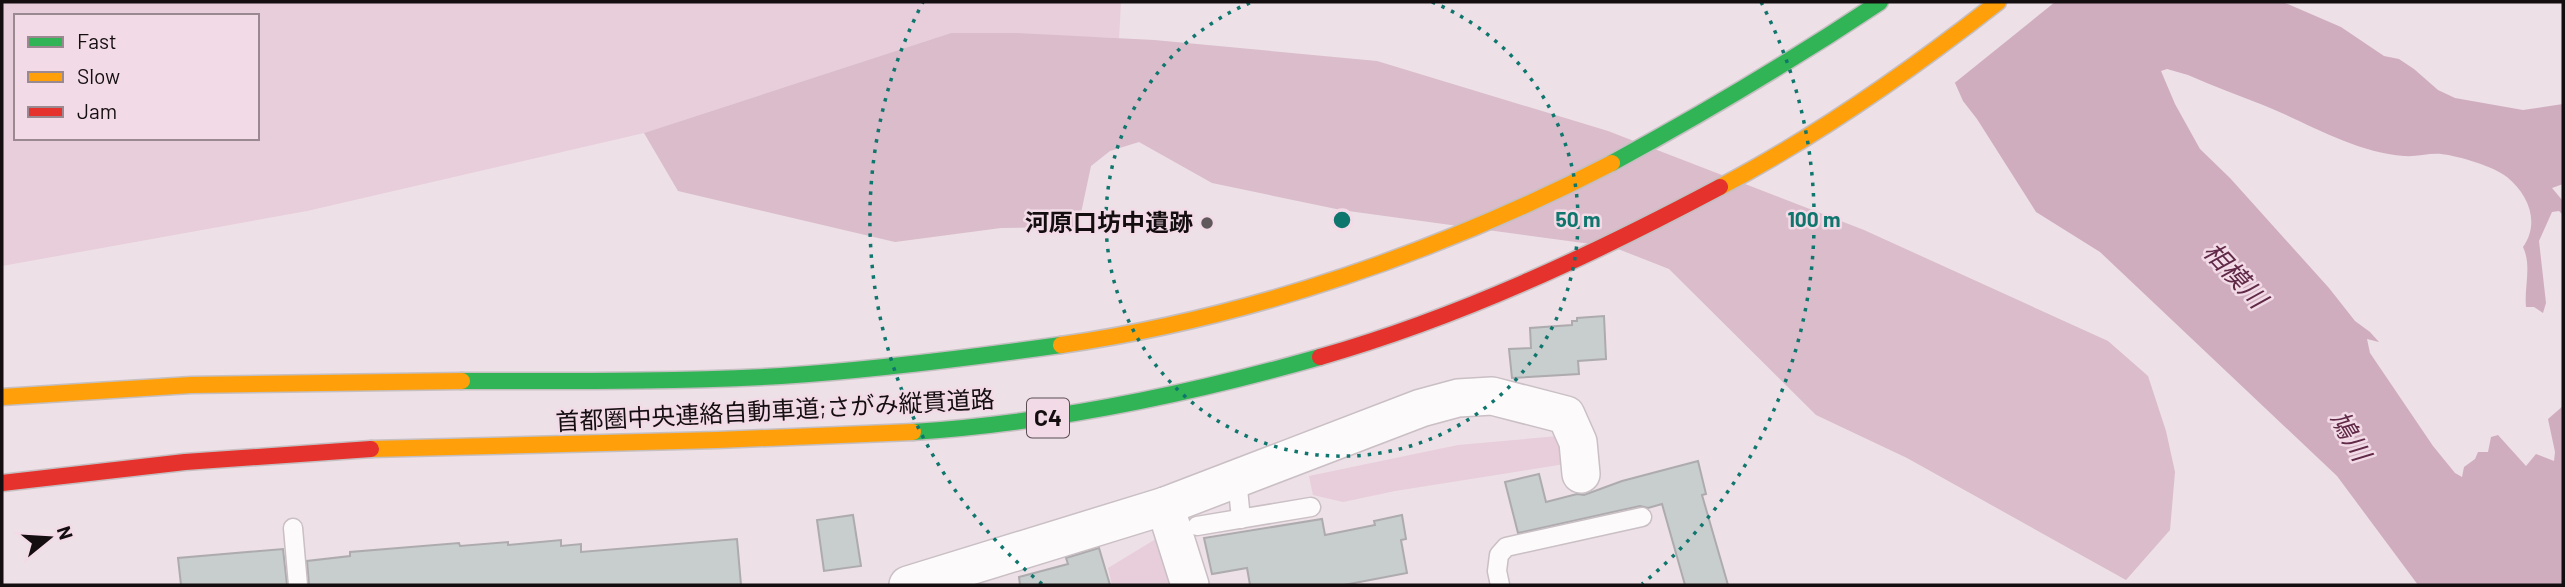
<svg xmlns="http://www.w3.org/2000/svg" width="2565" height="587" viewBox="0 0 2565 587" font-family="Barlow,'Noto Sans JP',sans-serif">
<style>
.green{fill:#e8cdda;fill-rule:evenodd}
.forest{fill:#dabcca}
.water{fill:#d0adbe}
.pier{fill:#ede0e6}
.building{fill:#c8cdcd;stroke:#adabad;stroke-width:2}
.lines{fill:none;stroke-linecap:round;stroke-linejoin:round}
.lane-casing{stroke:#c9bfc4;stroke-width:21}
.street-casing{stroke:#c9bfc4;stroke-width:40}
.fast-casing{stroke:#c5bfc2;stroke-width:19}
.slow-casing{stroke:#c5bfc2;stroke-width:19}
.jam-casing{stroke:#c5bfc2;stroke-width:19}
.lane{stroke:#fcfafb;stroke-width:18}
.street{stroke:#fcfafb;stroke-width:37}
.fast{stroke:#30b455;stroke-width:16}
.slow{stroke:#ff9f0a;stroke-width:16}
.jam{stroke:#e5322d;stroke-width:16}
.ring{fill:none;stroke:#0f766e;stroke-width:3.5;stroke-dasharray:3.5 7}
.poi-dot{fill:#61585c;stroke:#f2dbe6;stroke-width:2.5}
.labels{text-anchor:middle;stroke-width:5;stroke-linejoin:round;paint-order:stroke}
.shield{fill:#f2dbe6;stroke:#574c51;stroke-width:2}
.shield-label{font-size:23px;font-weight:bold;fill:#150e11}
.poi-label{font-size:24px;font-weight:bold;fill:#150e11;stroke:#f2dbe6;text-anchor:end}
.street-label{font-size:24px;fill:#150e11;stroke:#f2dbe6}
.water-label{font-size:26px;font-style:italic;fill:#612948;stroke:#f2dbe6}
.centre{fill:#0f766e;stroke:#f2dbe6;stroke-width:3.5}
.ring-label{font-size:21px;text-anchor:middle;font-weight:bold;fill:#0f766e;stroke:#f2dbe6;stroke-width:5;stroke-linejoin:round;paint-order:stroke}
</style>
<rect width="100%" height="100%" fill="#ede0e6"/>
<g class="green">
<path d="M2 2H1121L1119 38 951 33 644 133 307 211 2 266ZM16 16H257V138H16Z"/>
<path d="M1570 435 1565 464 1395 491 1343 502 1313 495 1309 476 1458 445Z"/>
<path d="M1159 537 1178 585H1112L1108 568Z"/>
</g>
<path class="forest" d="M951 33H1015L1154 40 1377 61 1608 131 1864 230 2108 341 2148 376 2166 431 2175 472 2170 530 2126 580 1907 458 1816 415 1669 269 1613 247 1341 210 1212 183 1139 142 1110 151 1091 166 1078 227 1001 228 895 242 678 191 644 133Z"/>
<path class="water" d="M1855 2H2283L2341 27 2384 56 2399 59 2414 69 2438 90 2455 98 2523 110 2563 104V184L2552 188 2563 201V215L2559 211 2552 212 2539 241 2546 303 2543 313 2534 307H2526C2524 287 2532 266 2523 247 2540 223 2529 195 2507 177 2493 166 2459 156 2441 154 2429 153 2416 157 2404 156 2354 152 2308 123 2263 105 2238 95 2213 86 2188 75L2167 69 2161 71 2175 104 2200 149 2230 178 2329 288 2355 321 2370 332 2379 342 2367 339 2370 353 2433 446 2455 473 2462 477 2464 467 2475 459 2478 452H2488L2491 437 2498 435 2526 466 2536 454 2554 461 2555 452 2548 419 2563 406V585H2418L2337 476 2100 252 2036 212 1977 119 1963 101 1955 83Z"/>
<path class="pier" d="M1851 2H2055L1952 85Z"/>
<g class="building">
<path d="M1604 316 1606 359 1578 361 1579 374 1512 378 1509 349 1531 348 1530 328 1572 325V321H1577V318Z"/>
<path d="M1698 461 1706 494 1702 495 1728 585H1685L1662 504 1648 508 1640 506 1518 533 1505 482 1539 474 1546 502 1577 494 1584 495 1622 481Z"/>
<path d="M853 515 861 566 824 571 817 520Z"/>
<path d="M1402 515 1406 539 1401 540 1407 573 1344 585H1250L1247 568 1212 574 1204 538 1322 519 1325 535 1375 525 1374 521Z"/>
<path d="M737 539 741 585H309L307 561 350 556V552L459 543 460 546 508 542V545L561 540V546L581 544V552Z"/>
<path d="M1099 548 1110 585H1020L1019 577 1068 564 1066 558Z"/>
<path d="M283 549 287 585H181L178 558Z"/>
</g>
<g class="lines">
<defs>
<g id="lane">
<path d="M1237 479 1241 519"/>
<path d="M1197 526 1311 507"/>
<path d="M293 528 298 585"/>
<path d="M1500 585 1497 571 1499 555 1506 547 1642 517"/>
</g>
<g id="street">
<path d="M1165 506 1190 585"/>
<path d="M908 585 1165 506 1421 408 1458 398 1492 396 1566 415 1578 442 1581 474"/>
</g>
<g id="fast">
<path d="M1612 163C1704 113 1793 60 1880 2"/>
<path d="M462 381C568 381 675 382 781 376 874 370 968 358 1061 345"/>
<path d="M913 432C1052 423 1186 395 1320 357"/>
</g>
<g id="slow">
<path d="M1720 187C1819 135 1910 71 1998 2"/>
<path d="M1061 345C1249 318 1444 250 1612 163"/>
<path d="M2 397 191 385 462 381"/>
<path d="M371 449 717 440 913 432"/>
</g>
<g id="jam">
<path d="M1320 357C1460 317 1592 255 1720 187"/>
<path d="M2 483 185 462 371 449"/>
</g>
</defs>
<use href="#lane" class="lane-casing"/>
<use href="#street" class="street-casing"/>
<use href="#fast" class="fast-casing"/>
<use href="#slow" class="slow-casing"/>
<use href="#jam" class="jam-casing"/>
<use href="#lane" class="lane"/>
<use href="#street" class="street"/>
<use href="#fast" class="fast"/>
<use href="#slow" class="slow"/>
<use href="#jam" class="jam"/>
</g>
<g class="ring">
<path d="M1432 2A236 236 0 1 1 1252 2"/>
<path d="M1042 584A472 472 0 0 1 923 2M1761 2A472 472 0 0 1 1642 584"/>
</g>
<circle class="poi-dot" cx="1207" cy="223" r="7"/>
<g class="labels">
<rect class="shield" x="1027" y="398.5" width="42" height="39" rx="5"/>
<g class="shield-label">
<text x="1048" y="426">C4</text>
</g>
<g class="poi-label">
<text x="1193" y="231">河原口坊中遺跡</text>
</g>
<g class="street-label">
<text transform="translate(775 411) rotate(-3)" y="8">首都圏中央連絡自動車道;さがみ縦貫道路</text>
</g>
<g class="water-label">
<text transform="translate(2235 275) rotate(47)" y="9">相模川</text>
<text transform="translate(2350 436) rotate(59)" y="9">鳩川</text>
</g>
</g>
<circle cx="1342" cy="220" r="10" class="centre"/>
<g class="ring-label">
<text x="1578" y="227">50 m</text>
<text x="1814" y="227">100 m</text>
</g>
<rect width="2565" height="587" fill="none" stroke="#150e11" stroke-width="7"/>
<rect x="14" y="14" width="245" height="126" fill="#f2dbe6" stroke="#9a8991" stroke-width="2"/>
<rect x="28" y="37" width="35" height="10" fill="#30b455" stroke="#9a8991" stroke-width="2"/>
<text x="77" y="49" font-size="21" fill="#150e11">Fast</text>
<rect x="28" y="72" width="35" height="10" fill="#ff9f0a" stroke="#9a8991" stroke-width="2"/>
<text x="77" y="84" font-size="21" fill="#150e11">Slow</text>
<rect x="28" y="107" width="35" height="10" fill="#e5322d" stroke="#9a8991" stroke-width="2"/>
<text x="77" y="119" font-size="21" fill="#150e11">Jam</text>
<g transform="translate(49 538) rotate(72)" stroke="#f2dbe6" stroke-width="5" paint-order="stroke">
<path d="M0-5L12 26L0 18L-12 26Z" fill="#150e11"/>
<text y="-10" font-size="19" font-weight="bold" text-anchor="middle" fill="#150e11">N</text>
</g>
</svg>
